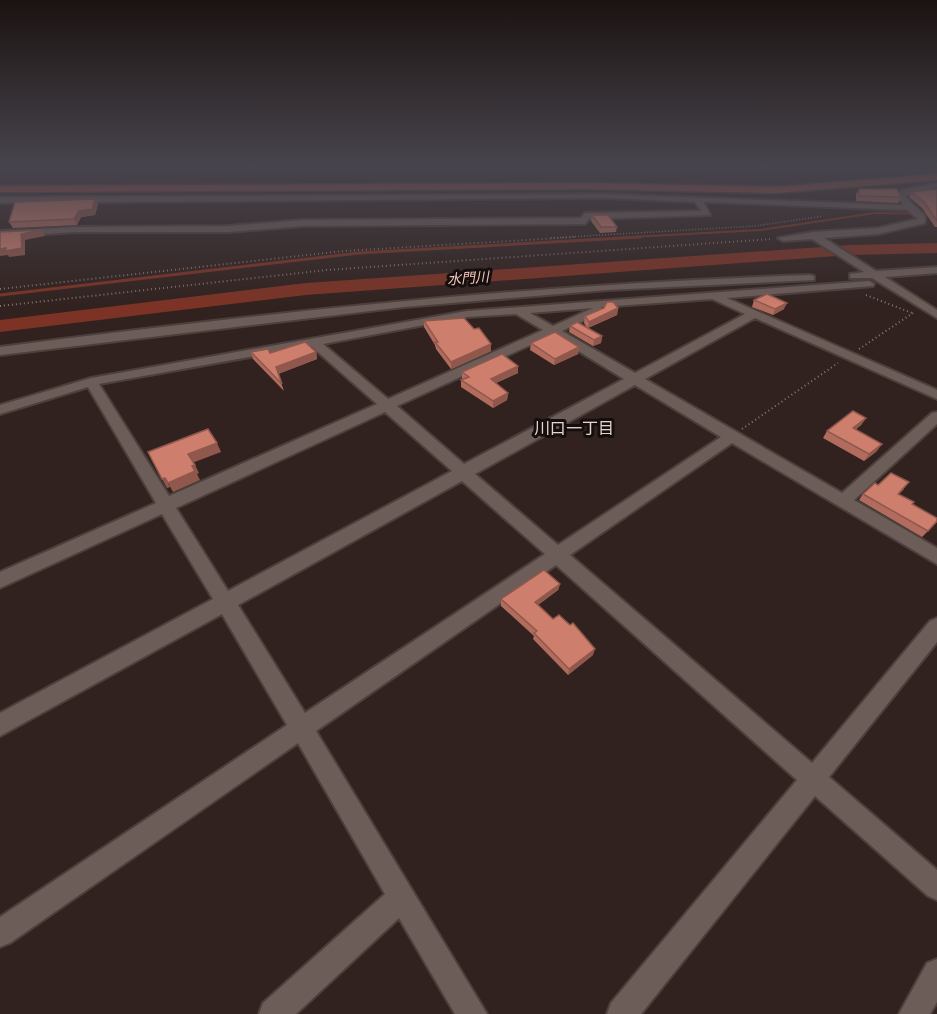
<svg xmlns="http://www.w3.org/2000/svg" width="937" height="1014" viewBox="0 0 937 1014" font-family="'DM Sans','Noto Sans JP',sans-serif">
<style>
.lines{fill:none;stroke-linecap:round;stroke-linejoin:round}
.stream-far1{stroke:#7c3325;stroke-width:2}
.stream{stroke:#7c3325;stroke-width:3}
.river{fill:#7c3325;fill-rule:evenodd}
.minor-casing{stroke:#4c403d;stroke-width:4}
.major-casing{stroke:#4c403d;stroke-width:3}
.path-far1{stroke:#847774;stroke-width:1.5;stroke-dasharray:1 2;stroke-linecap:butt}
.path{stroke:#847774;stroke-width:2;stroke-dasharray:1 3;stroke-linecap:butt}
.minor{fill:#6d5d59;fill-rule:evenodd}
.major{fill:#ac5342;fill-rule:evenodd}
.wall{fill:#b16c5e}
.shaded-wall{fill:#90584c}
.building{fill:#ce7e6d;stroke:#90584c;stroke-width:1.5}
.labels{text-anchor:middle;stroke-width:6;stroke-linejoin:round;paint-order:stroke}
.far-water-label{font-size:14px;font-style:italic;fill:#f5c8be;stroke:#140e0c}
.neighbourhood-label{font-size:16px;fill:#e7d4cf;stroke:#140e0c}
</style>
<rect width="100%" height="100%" fill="#31221f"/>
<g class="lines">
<path class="stream-far1" d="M614 238 760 230 875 213 937 214"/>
<path class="stream" d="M0 295 359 253 640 237"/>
<path class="river" d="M937 243V253L850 255 306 295 0 332V320L306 283 850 245Z"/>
<defs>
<g id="minor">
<path d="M937 183V187L905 196 925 216V223L878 234 824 238 876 271 937 267V273L885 277 937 310V318L872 278H850V274L864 272 812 239 783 241 778 238 813 232 878 228 918 219 907 210 704 202 710 215 589 219 585 224 303 226 228 232H75L0 237V231L75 227 228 226 303 220 581 218 585 213 701 211 695 202 604 198 0 203V197L604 194 903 205 896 196 902 190Z"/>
<path d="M810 275 814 276V280L607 290 404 307 0 355V347C269 312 538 284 810 275Z"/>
<path d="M869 281 874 284 873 286 727 298 937 390V399L755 318 645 379 842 493 932 413 937 412V424L854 500 937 548V564L732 443 570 555 812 763 930 621 937 618V642L829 777 937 870V900L928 896 815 796 641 1014H607L611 1003 797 780 556 565 316 731 487 1014H455L399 918 296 1014H259L263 1003 385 894 298 743 10 943 0 947V917L287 725 222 614 0 736V713L213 599 162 514 0 588V572L156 503 88 387 0 414V405L91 378 467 311ZM712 299 745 314 635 373 562 331 602 312 604 310 601 307ZM593 308 553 326 530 313ZM516 314 543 330 388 399 323 344 467 317ZM552 335 624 379 464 464 397 406ZM311 346 377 404 169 496 99 384ZM635 385 721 437 558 545 475 474ZM385 412 452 471 228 591 176 508ZM462 481 545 554 305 713 238 605Z"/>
<path d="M937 959V1002L930 1014H899L927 963Z"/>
</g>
<path id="major" d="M937 174V180L776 193 584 189 0 192V186L584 183 776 187Z"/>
</defs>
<use href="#minor" class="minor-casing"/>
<use href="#major" class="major-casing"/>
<path class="path-far1" d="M551 238 755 226 823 216"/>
<g class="path">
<path d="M0 289 344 251 576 237"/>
<path d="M866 295 912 313"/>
<path d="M0 306 327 270 772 239"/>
<path d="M859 349 913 313"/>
<path d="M742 429 838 363"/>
</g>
<use href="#minor" class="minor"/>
<use href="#major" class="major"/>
</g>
<g class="wall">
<path d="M859 189 901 197 898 203 856 201V194Z"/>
<path d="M937 189V227H935L922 208 909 197 912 192Z"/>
<path d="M98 204 95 215 81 217 77 225 13 228 9 222Z"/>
<path d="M592 215 617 227 616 232 600 233 591 221Z"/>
<path d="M754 300 784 309 773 315 752 307Z"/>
<path d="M618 308 617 315 588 328 602 336 601 343 593 346 569 332 570 326 587 328 584 323 585 316Z"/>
<path d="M424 321 474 329 491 344V351L451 369 436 349 435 345 424 327Z"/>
<path d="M531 343 579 347 578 354 554 365 530 350Z"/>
<path d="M251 352H316L317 359 278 374 284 391 253 359Z"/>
<path d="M518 366V373L496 383 508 393 507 400 493 408 461 387V380L463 379H462V372Z"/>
<path d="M866 418 861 425 855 430 877 451 864 461 823 438 827 431Z"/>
<path d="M878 485 904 489 899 494 937 522 922 537 859 500 863 494Z"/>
<path d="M560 584 558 590 538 605 593 655 568 675 533 639 534 636 501 606V599Z"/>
</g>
<g class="shaded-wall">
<path d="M95 199 98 204 95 215 81 217 77 225 74 219 79 211Z"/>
<path d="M42 230 45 236 25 240V255L9 257 8 255 0 256V249L21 234Z"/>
<path d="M787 303 784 309 773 315 775 309Z"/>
<path d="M618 308 617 315 588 328 589 322Z"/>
<path d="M602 336 601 343 593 346 594 340Z"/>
<path d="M491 344V351L451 369V362Z"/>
<path d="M579 347 578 354 554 365 555 359Z"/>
<path d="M316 352 317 359 278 374 276 367Z"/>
<path d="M518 366V373L491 385V379Z"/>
<path d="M508 393 507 400 493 408V401Z"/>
<path d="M866 418 861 425 848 435 853 428Z"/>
<path d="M217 443 221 452 192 463 188 454Z"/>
<path d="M882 444 877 451 864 461 869 454Z"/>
<path d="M195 465 199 473 197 474 200 480 173 492 168 483Z"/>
<path d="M165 478 170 487 167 488 162 479Z"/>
<path d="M560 584 558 590 534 608 535 602Z"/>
<path d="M595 649 593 655 568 675 569 669Z"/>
</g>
<g class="building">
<path d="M859 189H897L901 197 859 196Z"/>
<path d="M937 189V221L925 203 912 192Z"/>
<path d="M95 199 92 209 79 211 74 219 9 222 15 202Z"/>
<path d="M592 215H608L617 227H601Z"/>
<path d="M42 230 21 234 22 248 6 251V248L0 249V232Z"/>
<path d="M767 294 787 303 775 309 754 300Z"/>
<path d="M607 302H613L618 308 589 322 585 316 604 308Z"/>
<path d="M464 318 474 329 479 328 491 344 451 362 435 342H438L424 321Z"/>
<path d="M577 322 602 336 594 340 570 326Z"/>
<path d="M555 332 579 347 555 359 531 343Z"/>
<path d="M305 342 316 352 276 367 282 384 251 352 268 349 270 353Z"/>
<path d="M502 354 518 366 491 379 508 393 493 401 461 380 469 377 462 372Z"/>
<path d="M853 411 866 418 853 428 882 444 869 454 827 431Z"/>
<path d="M208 429 217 443 188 454 195 465 192 466 195 471 168 483 165 478 162 479 148 452Z"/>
<path d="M891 473 909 482 898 494 914 502 912 504 937 518V521L928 531 863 494 875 483 878 485Z"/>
<path d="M544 570 560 584 535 602 553 619 559 615 570 625 573 623 595 649 569 669 534 633 537 631 501 599Z"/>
</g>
<linearGradient id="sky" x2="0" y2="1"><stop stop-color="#1b1311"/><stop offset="0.54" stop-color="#48444d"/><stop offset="1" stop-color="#48444d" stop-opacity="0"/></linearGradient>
<rect width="937" height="306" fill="url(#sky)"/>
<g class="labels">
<g class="far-water-label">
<text transform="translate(468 278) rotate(-4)" y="5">水門川</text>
</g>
<g class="neighbourhood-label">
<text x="574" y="434">川口一丁目</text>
</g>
</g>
</svg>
